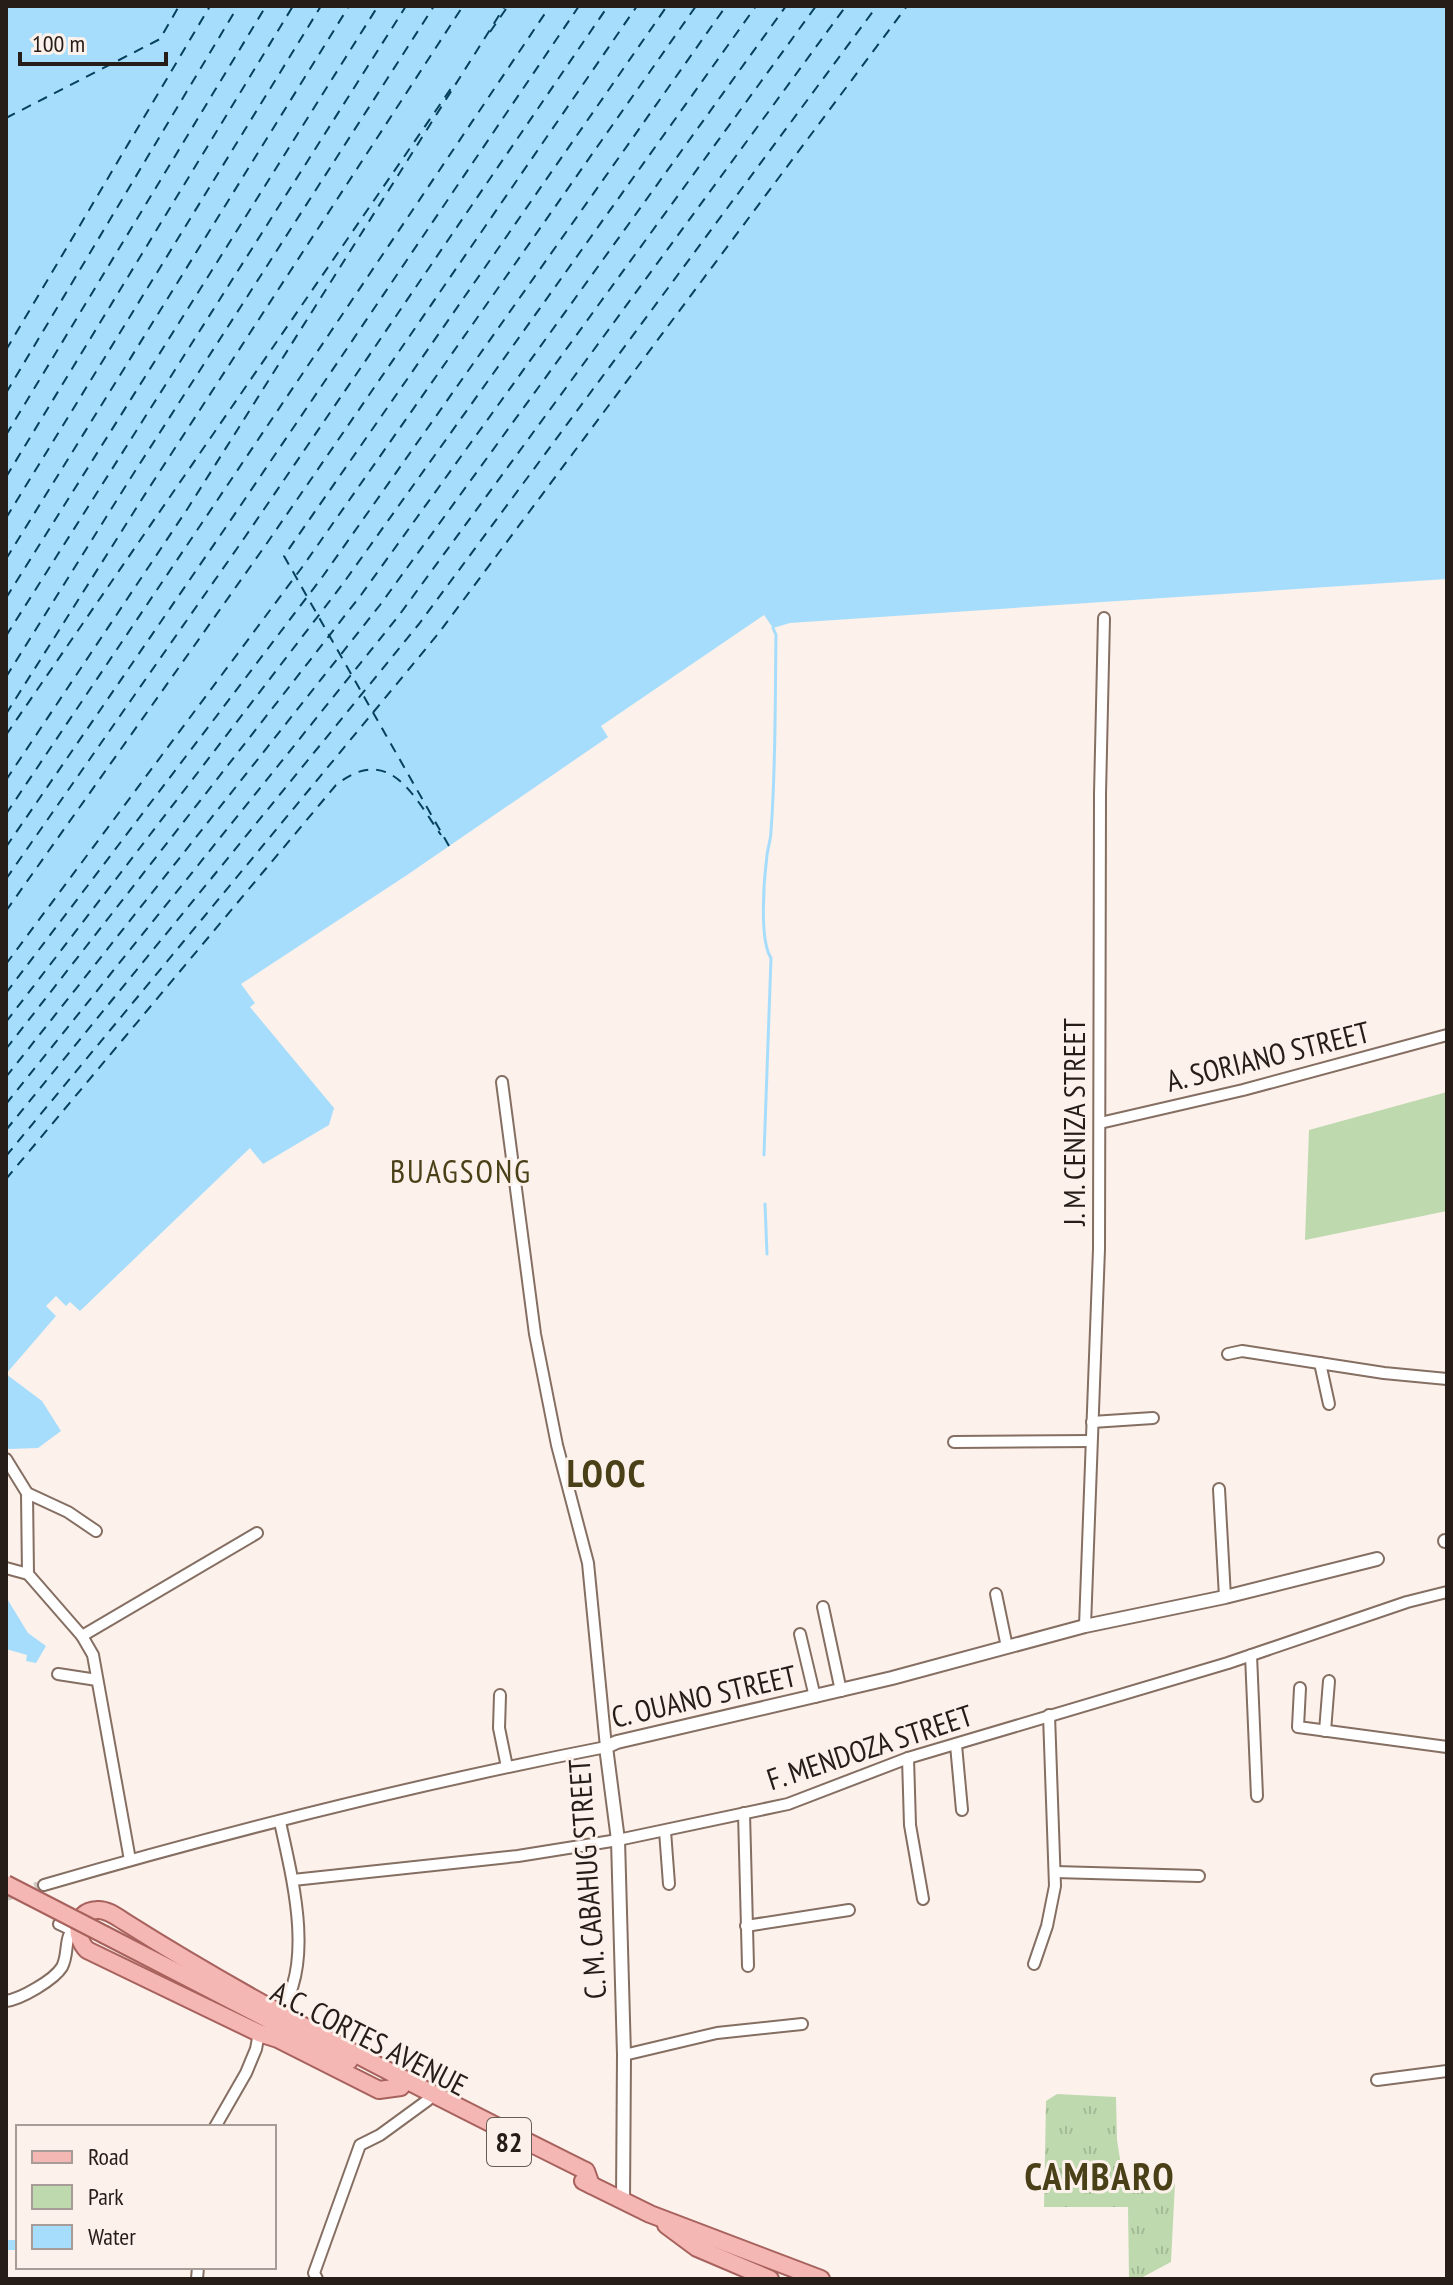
<svg xmlns="http://www.w3.org/2000/svg" width="1453" height="2285" viewBox="0 0 1453 2285" font-family="'PT Sans Narrow',sans-serif">
<style>
.grass{fill:url(#grass-tufts)}
.green{fill:#bfd9af}
.water{fill:#a6ddfc}
.lines{fill:none;stroke-linecap:round;stroke-linejoin:round}
.stream{stroke:#a6ddfc;stroke-width:3}
.canal{stroke:#a6ddfc;stroke-width:10}
.ferry{stroke:#05415b;stroke-width:2;stroke-dasharray:10 8;stroke-linecap:butt}
.minor-tunnel{stroke:#d1c7c1;stroke-width:10;stroke-dasharray:10 5;stroke-linecap:butt}
.minor-casing{stroke:#856e62;stroke-width:14}
.tertiary-casing{stroke:#856e62;stroke-width:16}
.primary-casing{stroke:#a8625d;stroke-width:20}
.minor{stroke:#fff;stroke-width:10}
.tertiary{stroke:#fff;stroke-width:12}
.primary{stroke:#f5b7b4;stroke-width:16}
.primary-bridge-casing{stroke:#a8625d;stroke-width:20;stroke-linecap:butt}
.primary-bridge{stroke:#f5b7b4;stroke-width:16}
.labels{text-anchor:middle;stroke-width:6;stroke-linejoin:round;paint-order:stroke}
.shield{fill:#fcf1eb;stroke:#675d57;stroke-width:2}
.shield-label{font-size:28px;font-weight:bold;fill:#271d18}
.street-label{font-size:30px;fill:#271d18;stroke:#fcf1eb}
.neighbourhood-label{font-size:32px;letter-spacing:2px;fill:#4a4017;stroke:#fcf1eb}
.district-label{font-size:38px;font-weight:bold;letter-spacing:2px;fill:#4a4017;stroke:#fcf1eb}
</style>
<defs>
<pattern id="grass-tufts" width="24" height="20" patternUnits="userSpaceOnUse" patternTransform="scale(2)"><rect width="24" height="20" fill="#bfd9af"/><path d="M3 7l-1-3M5 7V3M7 7l1-3M15 17l-1-3M17 17v-4M19 17l1-3" fill="none" stroke="#a4ba96"/></pattern>
</defs>
<rect width="100%" height="100%" fill="#fcf1eb"/>
<path class="grass" d="M1057 2094 1116 2097 1117 2140 1125 2190 1175 2183 1171 2262 1139 2279H1129L1128 2207H1044L1046 2101Z"/>
<path class="green" d="M1447 1092V1211L1305 1240 1309 1130Z"/>
<g class="water">
<path d="M6 6H1447V579L790 623 773 628 764 615 601 726 608 737 407 875 241 984 255 1003 250 1007 334 1108 329 1125 263 1164 250 1148 80 1311 70 1302 66 1306 56 1296 46 1306 56 1316 6 1374 42 1401 61 1431 38 1448 9 1449 6 1446Z"/>
<path d="M6 1597 28 1633 46 1646 36 1663 26 1661 27 1655 6 1649Z"/>
</g>
<g class="lines">
<g class="stream">
<path d="M764 1155 771 958C759 940 764 878 767 855 768 847 771 839 771 831 776 766 775 700 776 635L773 628"/>
<path d="M765 1204 767 1254"/>
</g>
<path class="canal" d="M6 2245H18"/>
<g class="ferry">
<path d="M490 32 508 6"/>
<path d="M6 118 160 39 179 6"/>
<path d="M6 350 210 6"/>
<path d="M6 393 238 6"/>
<path d="M6 435 266 6"/>
<path d="M6 477 293 6"/>
<path d="M6 518 321 6"/>
<path d="M6 559 349 6"/>
<path d="M6 598 378 6"/>
<path d="M6 636 406 6"/>
<path d="M6 677 130 479 434 6"/>
<path d="M6 714 149 488 463 6"/>
<path d="M6 735 452 87"/>
<path d="M6 780 188 508 505 6"/>
<path d="M6 814 550 6"/>
<path d="M449 846 284 556 667 6"/>
<path d="M6 847 226 527 579 6"/>
<path d="M6 879 245 537 608 6"/>
<path d="M6 911 265 546 637 6"/>
<path d="M6 964 303 566 696 6"/>
<path d="M6 993 323 576 726 6"/>
<path d="M6 1022 342 585 756 6"/>
<path d="M6 1049 361 595 786 6"/>
<path d="M6 1077 380 605 816 6"/>
<path d="M6 1104 400 614 846 6"/>
<path d="M6 1130 419 624 877 6"/>
<path d="M6 1156 438 634 907 6"/>
<path d="M6 1179 336 785C389 743 413 795 441 835"/>
</g>
<path class="minor-tunnel" d="M6 1896 44 1885"/>
<defs>
<g id="minor">
<path d="M1100 1123 1243 1090 1447 1035"/>
<path d="M1228 1354 1242 1351 1384 1373 1447 1379"/>
<path d="M1320 1363 1329 1404"/>
<path d="M1092 1422 1153 1418"/>
<path d="M954 1442 1091 1441"/>
<path d="M6 1459 27 1493 28 1574 82 1636 93 1655 130 1860"/>
<path d="M1219 1489 1225 1597"/>
<path d="M27 1493 68 1512 96 1531"/>
<path d="M6 1568 28 1574"/>
<path d="M996 1594 1007 1647"/>
<path d="M823 1607 841 1691"/>
<path d="M1085 1626 1099 1249 1100 794 1104 618"/>
<path d="M800 1634 815 1697"/>
<path d="M82 1636 257 1533"/>
<path d="M1251 1655 1257 1796"/>
<path d="M58 1674 97 1680"/>
<path d="M1300 1688 1298 1727 1447 1747"/>
<path d="M500 1695 499 1728 507 1767"/>
<path d="M1325 1731 1329 1681"/>
<path d="M956 1745 962 1810"/>
<path d="M908 1758 910 1825 923 1899"/>
<path d="M744 1813 748 1966"/>
<path d="M280 1822C292 1877 315 1963 280 2012"/>
<path d="M665 1831 669 1884"/>
<path d="M1055 1872 1199 1876"/>
<path d="M293 1880 518 1856 618 1840 788 1804 908 1758 1228 1663 1407 1602 1447 1592"/>
<path d="M44 1885C229 1831 417 1784 606 1747L588 1563 557 1445 535 1334 502 1082"/>
<path d="M59 1924 72 1930"/>
<path d="M746 1926 849 1910"/>
<path d="M1034 1964 1047 1926 1055 1886 1049 1715"/>
<path d="M6 2001C21 1999 54 1980 62 1967 70 1952 62 1935 78 1925"/>
<path d="M624 2055 717 2033 802 2024"/>
<path d="M1377 2080 1447 2071"/>
<path d="M215 2127 246 2073 256 2049 259 2033"/>
<path d="M197 2279 198 2267"/>
<path d="M317 2279 314 2273 360 2145 380 2135 428 2100"/>
</g>
<g id="tertiary">
<path d="M1445 1541H1447"/>
<path d="M623 2201 624 2055 618 1840 606 1747 617 1742 892 1678 1085 1626 1225 1597 1377 1559"/>
</g>
<g id="primary">
<path d="M105 1935 349 2061"/>
<path d="M401 2087 379 2090 278 2039 259 2033 87 1950C75 1938 73 1911 97 1910 107 1909 117 1917 125 1922 272 2015 430 2093 586 2171L591 2185"/>
<path d="M583 2181 650 2214 821 2279"/>
<path d="M666 2225 697 2248 770 2279"/>
</g>
</defs>
<use href="#minor" class="minor-casing"/>
<use href="#tertiary" class="tertiary-casing"/>
<use href="#primary" class="primary-casing"/>
<use href="#minor" class="minor"/>
<use href="#tertiary" class="tertiary"/>
<use href="#primary" class="primary"/>
<defs>
<path id="primary-bridge" d="M6 1884 105 1935"/>
</defs>
<use href="#primary-bridge" class="primary-bridge-casing"/>
<use href="#primary-bridge" class="primary-bridge"/>
</g>
<g class="labels">
<rect class="shield" x="487" y="2118" width="44" height="48" rx="6"/>
<g class="shield-label">
<text x="509" y="2152">82</text>
</g>
<g class="street-label">
<text transform="translate(1268 1057) rotate(-14)" y="10">A. SORIANO STREET</text>
<text transform="translate(1075 1122) rotate(-90)" y="10">J. M. CENIZA STREET</text>
<text transform="translate(704 1697) rotate(-13)" y="10">C. OUANO STREET</text>
<text transform="translate(870 1748) rotate(-18)" y="10">F. MENDOZA STREET</text>
<text transform="translate(588 1879) rotate(-94)" y="10">C. M. CABAHUG STREET</text>
<text transform="translate(369 2039) rotate(27)" y="10">A.C. CORTES AVENUE</text>
</g>
<g class="neighbourhood-label">
<text x="461" y="1183">BUAGSONG</text>
</g>
<g class="district-label">
<text x="607" y="1487">LOOC</text>
<text x="1100" y="2190">CAMBARO</text>
</g>
</g>
<rect width="1453" height="2285" fill="none" stroke="#271d18" stroke-width="16"/>
<rect x="16" y="2125" width="260" height="144" fill="#fcf1eb" stroke="#a79c97" stroke-width="2"/>
<rect x="32" y="2151" width="40" height="12" fill="#f5b7b4" stroke="#a79c97" stroke-width="2"/>
<text x="88" y="2165" font-size="24" fill="#271d18">Road</text>
<rect x="32" y="2185" width="40" height="24" fill="#bfd9af" stroke="#a79c97" stroke-width="2"/>
<text x="88" y="2205" font-size="24" fill="#271d18">Park</text>
<rect x="32" y="2225" width="40" height="24" fill="#a6ddfc" stroke="#a79c97" stroke-width="2"/>
<text x="88" y="2245" font-size="24" fill="#271d18">Water</text>
<path d="M20 52v12h146v-12" fill="none" stroke="#271d18" stroke-width="4"/>
<text x="32" y="52" font-size="24" fill="#271d18" stroke="#fcf1eb" stroke-width="6" paint-order="stroke">100 m</text>
</svg>
